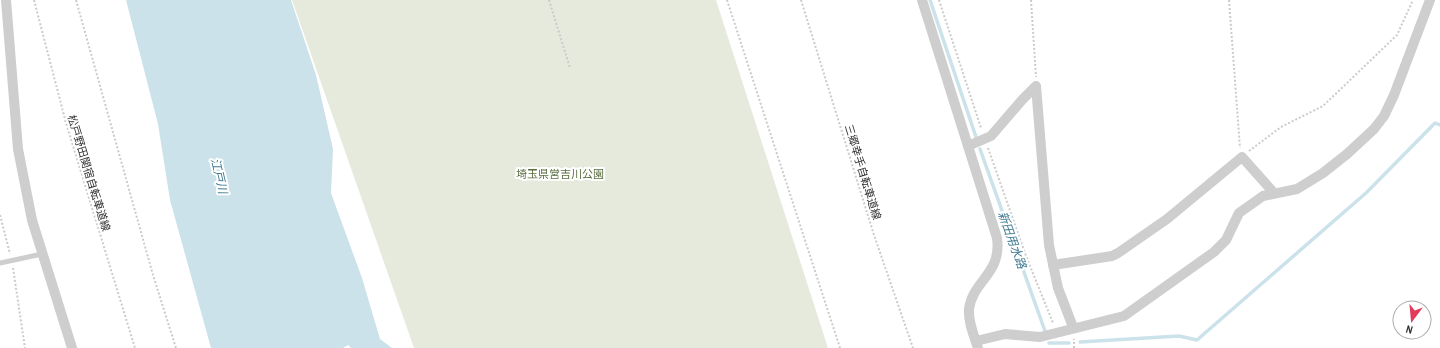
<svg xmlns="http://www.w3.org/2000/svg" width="1440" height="348" viewBox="0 0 1440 348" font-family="'Archivo Narrow','Noto Sans JP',sans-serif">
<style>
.green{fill:#e6eadd}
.water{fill:#cbe2ea}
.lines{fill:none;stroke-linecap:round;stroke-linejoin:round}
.stream{stroke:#cbe2ea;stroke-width:3.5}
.path{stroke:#cbcbcb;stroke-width:2;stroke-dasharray:2 2;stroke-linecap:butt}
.lane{stroke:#cecece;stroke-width:5}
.street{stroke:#cecece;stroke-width:10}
.labels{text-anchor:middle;stroke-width:4;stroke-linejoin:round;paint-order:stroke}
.street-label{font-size:11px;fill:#313131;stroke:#fff}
.park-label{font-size:11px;fill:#596c3f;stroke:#fff}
.water-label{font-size:12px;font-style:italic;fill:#417b92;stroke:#fff}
</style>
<rect width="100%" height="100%" fill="#fff"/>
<path class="green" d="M292 0H716L828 348H414Z"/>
<path class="water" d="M126 0H291L316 75 333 149 331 193 362 278 380 339 392 348H351L348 345 343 348H211L170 200 158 124Z"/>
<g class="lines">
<g class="stream">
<path d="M930 0 976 137"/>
<path d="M980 149 1045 331"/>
<path d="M1080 342 1179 336 1197 340 1366 193 1435 123 1440 125"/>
<path d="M1049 343H1069"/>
</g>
<g class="path">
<path d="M34 0 66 123 135 348"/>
<path d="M76 0 153 275 176 348"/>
<path d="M549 0 570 68"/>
<path d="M727 0 840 348"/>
<path d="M801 0 874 235 913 348"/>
<path d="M939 0 981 128"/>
<path d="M1031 0 1036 77"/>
<path d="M1229 0 1240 148"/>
<path d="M988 148 1026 256 1053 323"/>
<path d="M1249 151 1281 127 1323 106 1397 35 1413 0"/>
<path d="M0 215 10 254"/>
<path d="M13 268 25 348"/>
<path d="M1074 348V339"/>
</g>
<path class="lane" d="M0 263 42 254"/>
<g class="street">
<path d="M6 0 18 149 32 220 72 348"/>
<path d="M922 0 997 238C1002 274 973 280 969 309 968 322 974 336 978 348"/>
<path d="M968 146 991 136 1022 100 1036 86 1049 245 1058 288 1073 327"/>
<path d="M1053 265 1112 256 1118 253 1167 219 1242 157 1274 193"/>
<path d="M976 341 1005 334 1040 337 1124 316 1214 252 1226 240 1239 213 1263 196 1297 189 1323 173 1347 154 1374 129 1384 116 1394 95 1430 0"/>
</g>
</g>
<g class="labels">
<g class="street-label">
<text transform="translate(863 172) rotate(73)" y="4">三郷幸手自転車道線</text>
<text transform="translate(89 173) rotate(73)" y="4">松戸野田関宿自転車道線</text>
</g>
<g class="park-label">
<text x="560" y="178">埼玉県営吉川公園</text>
</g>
<g class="water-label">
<text transform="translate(219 176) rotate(77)" y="4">江戸川</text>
<text transform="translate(1012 240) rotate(70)" y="4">新田用水路</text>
</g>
</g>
<g transform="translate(1412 320) rotate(196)"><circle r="19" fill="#ffffff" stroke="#adadad"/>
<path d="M0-3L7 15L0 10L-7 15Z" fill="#e03c5a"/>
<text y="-6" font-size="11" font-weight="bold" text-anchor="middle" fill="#313131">N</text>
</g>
</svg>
